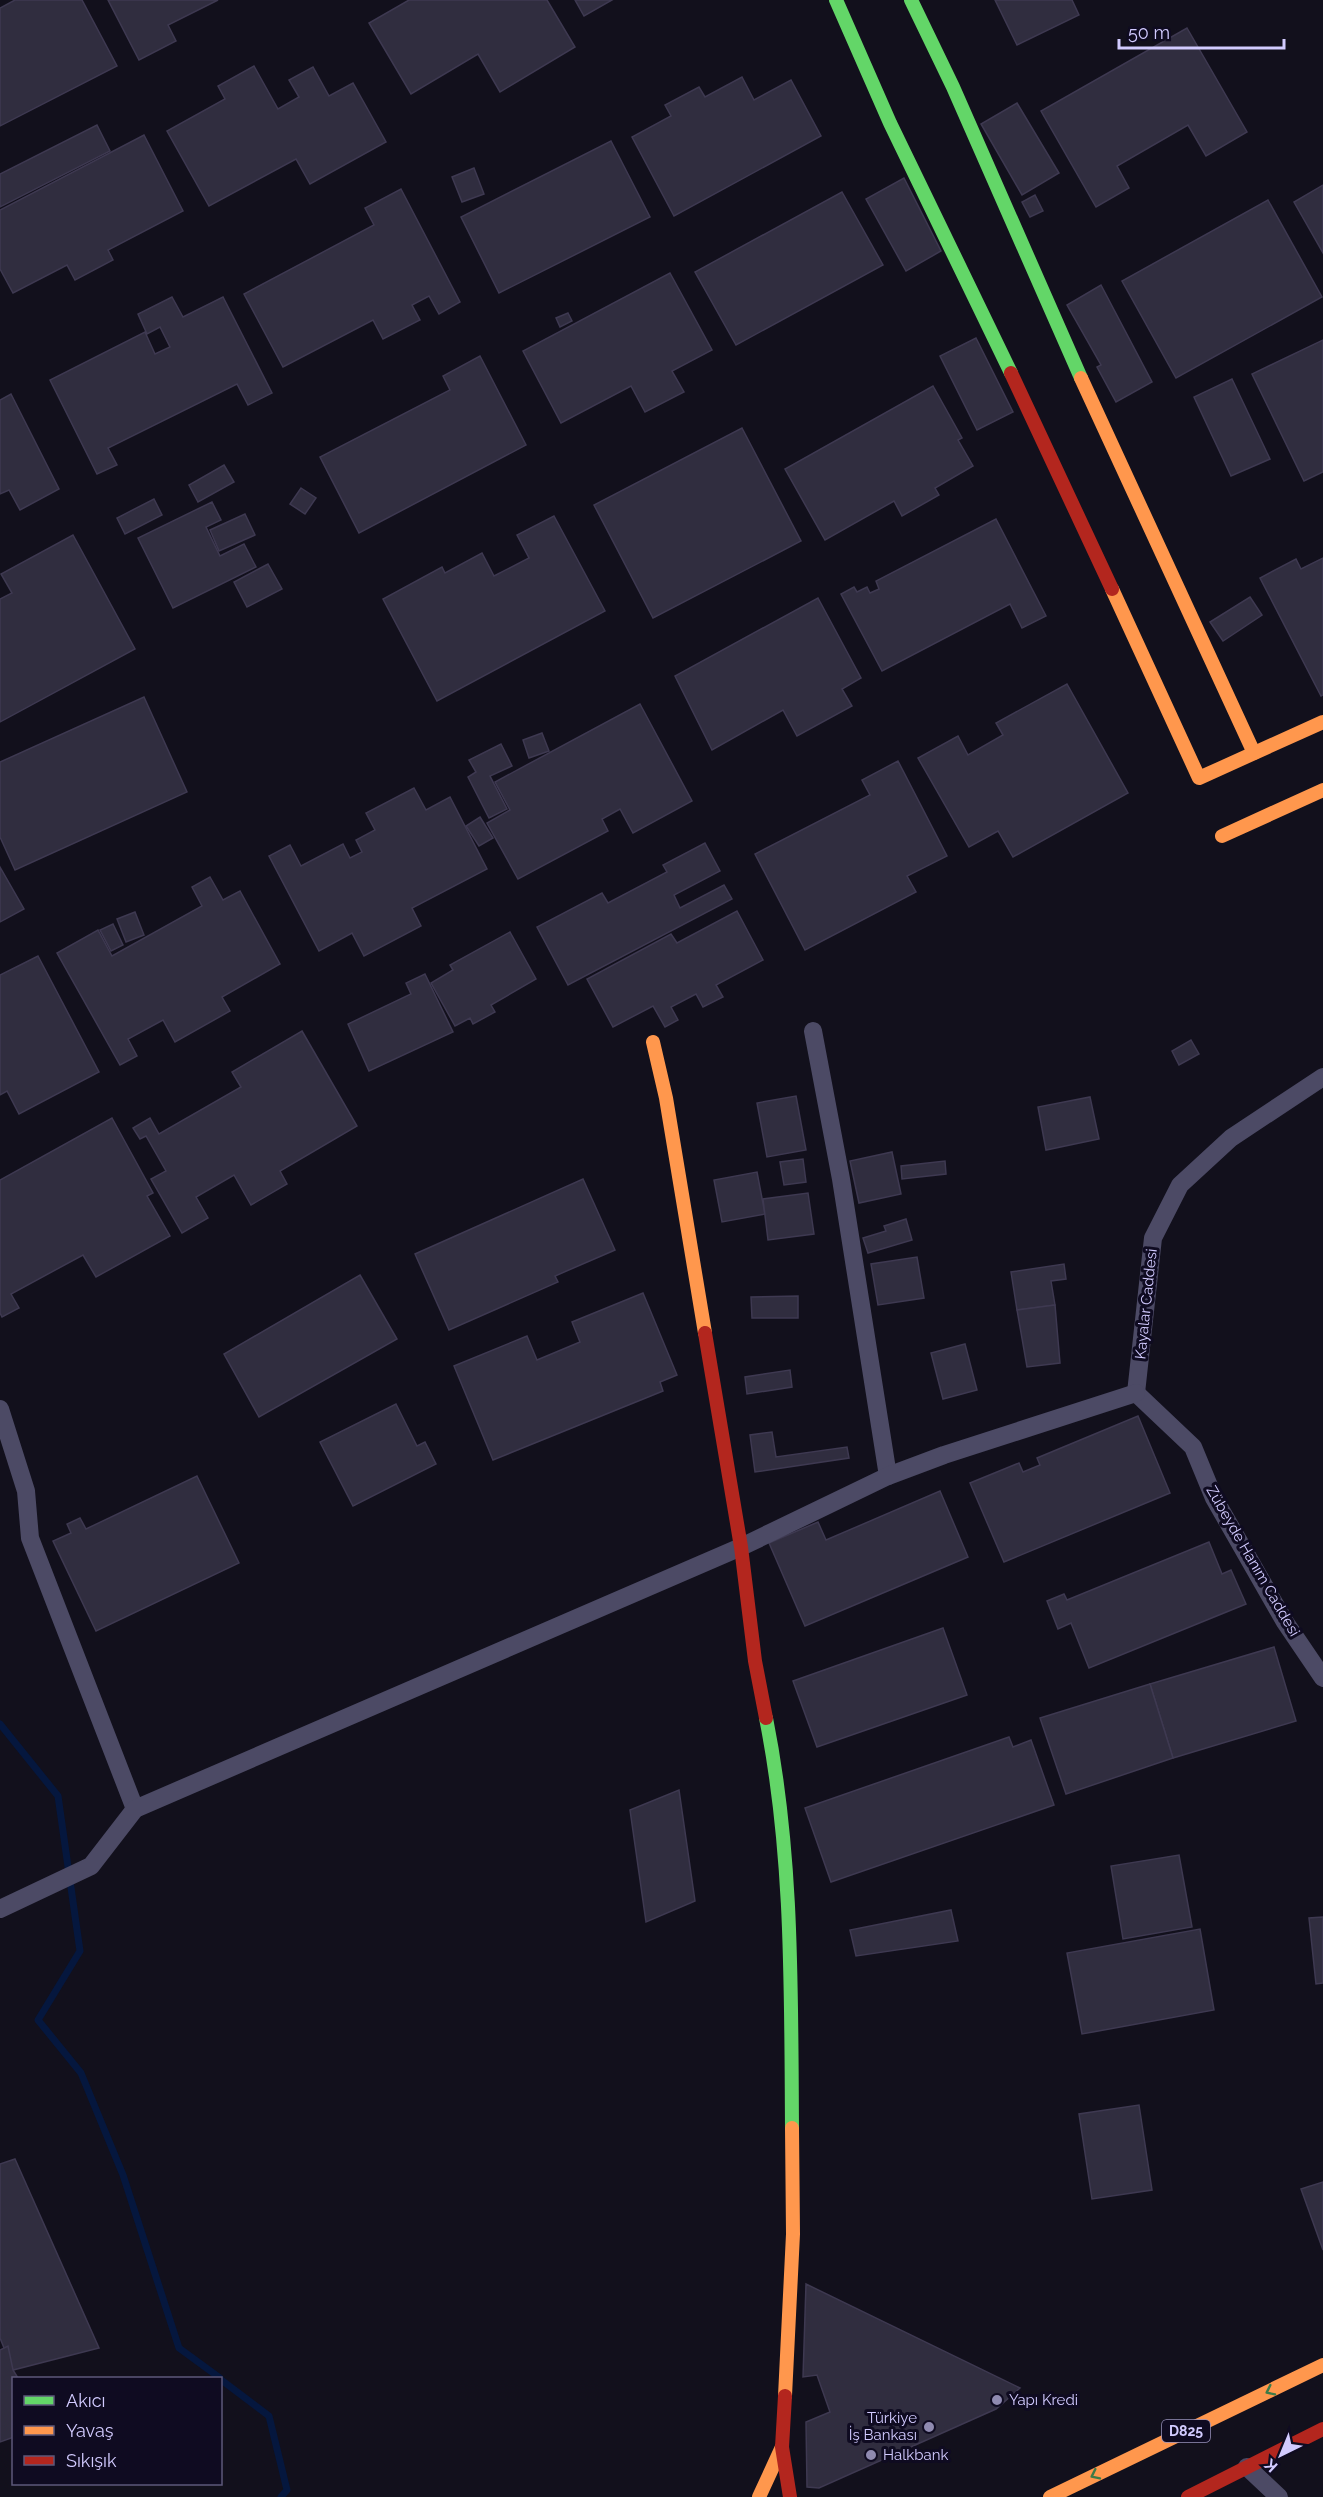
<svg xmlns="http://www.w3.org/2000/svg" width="1323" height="2497" viewBox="0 0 1323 2497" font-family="Raleway,sans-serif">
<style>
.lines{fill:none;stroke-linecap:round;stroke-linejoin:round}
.stream{stroke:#05173e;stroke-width:7}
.building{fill:#302d3f;stroke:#3e3951;stroke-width:1.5}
.street{stroke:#4c4a65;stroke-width:18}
.fast{stroke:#63d668;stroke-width:14}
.slow{stroke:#ff974d;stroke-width:14}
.jam{stroke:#b3261e;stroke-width:14}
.oneway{stroke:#3d7b48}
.poi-dot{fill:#8f8ab0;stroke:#0f0b21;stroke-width:2}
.labels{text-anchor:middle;stroke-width:6;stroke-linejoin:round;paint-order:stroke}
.shield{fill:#0f0b21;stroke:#9891bc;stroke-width:1.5}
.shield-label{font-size:14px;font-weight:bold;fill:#d2cbff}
.street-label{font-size:15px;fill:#d2cbff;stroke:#0f0b21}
.poi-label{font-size:15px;fill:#d2cbff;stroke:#0f0b21;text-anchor:start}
</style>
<rect width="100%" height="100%" fill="#12101c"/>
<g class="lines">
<g class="stream">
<path d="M0 1724 58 1796 80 1951 38 2020 81 2073 123 2175 179 2348 220 2378"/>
<path d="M220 2379 269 2416 287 2490 281 2497"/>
</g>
</g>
<g class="building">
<path d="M15 0H82L117 66 0 126V8Z"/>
<path d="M108 0H218L168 25 176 41 139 60Z"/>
<path d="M409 0H547L575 47 500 92 478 54 411 94 369 23Z"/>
<path d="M575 0H612L584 16Z"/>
<path d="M995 0H1072L1079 15 1017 45Z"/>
<path d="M1187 28 1247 132 1206 156 1188 125 1117 166 1129 188 1096 207 1041 111Z"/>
<path d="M254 66 278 109 299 97 289 80 313 67 329 96 353 83 386 142 310 184 296 159 209 206 167 131 225 99 218 86Z"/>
<path d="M742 77 754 100 791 80 821 136 674 216 632 137 671 116 665 105 699 87 705 97Z"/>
<path d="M1017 103 1059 173 1022 195 981 124Z"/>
<path d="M97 125 110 151 0 207V174Z"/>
<path d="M144 135 183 211 108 250 113 260 75 280 67 265 13 293 0 269V210Z"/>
<path d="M611 141 650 217 499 293 461 217Z"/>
<path d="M474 168 484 194 462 202 452 177Z"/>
<path d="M904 178 941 251 906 271 866 199Z"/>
<path d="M1323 185V253L1294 202Z"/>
<path d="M401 189 460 302 439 314 429 296 412 305 420 320 383 339 373 320 283 367 244 294 374 225 365 208Z"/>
<path d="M842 192 883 265 736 345 695 272Z"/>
<path d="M1035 195 1043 211 1030 217 1022 202Z"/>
<path d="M1268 200 1322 297 1176 378 1122 281Z"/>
<path d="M670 273 712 350 672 371 684 392 645 412 631 386 561 423 523 351Z"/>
<path d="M1101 285 1152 382 1116 402 1097 367 1101 365 1067 305Z"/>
<path d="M172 297 183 317 223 297 272 393 248 405 237 384 108 448 117 465 97 474 50 380 145 332 155 354 170 347 160 327 147 334 138 314Z"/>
<path d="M568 313 572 321 560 327 556 318Z"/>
<path d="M976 338 1013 412 977 430 940 356Z"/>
<path d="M1323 340V472L1304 481 1252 374Z"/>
<path d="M480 356 526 445 359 533 320 457 450 390 443 376Z"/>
<path d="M1232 379 1270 459 1231 476 1194 397Z"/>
<path d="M933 386 962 438 958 440 973 466 935 488 939 495 902 516 894 501 825 540 785 469Z"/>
<path d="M11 394 59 489 20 510 9 490 0 494V400Z"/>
<path d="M742 428 801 541 653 618 594 505Z"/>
<path d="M224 465 234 482 198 502 189 485Z"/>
<path d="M301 488 316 498 305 514 290 504Z"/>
<path d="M154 499 162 515 125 534 117 518Z"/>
<path d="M212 502 221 520 206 527 220 556 244 544 256 567 173 608 138 538Z"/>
<path d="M245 514 255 535 219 551 210 530Z"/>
<path d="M554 516 605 611 437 701 383 599 442 567 445 573 482 553 494 576 529 558 517 535Z"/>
<path d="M996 519 1046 616 1022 628 1010 604 882 671 841 594 854 587 857 592 867 587 870 593 879 589 876 581Z"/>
<path d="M73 535 135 649 0 722V599L12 593 1 574Z"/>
<path d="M1323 558V695L1321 696 1260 578 1296 559 1301 569Z"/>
<path d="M268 564 282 589 247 607 234 582Z"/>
<path d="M1250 597 1262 615 1223 641 1210 622Z"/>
<path d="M818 598 861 678 842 689 852 706 797 736 783 710 712 750 675 676Z"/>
<path d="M1067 684 1128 793 1013 857 998 831 969 847 918 758 958 736 968 755 1003 735 996 723Z"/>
<path d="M144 697 187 792 15 870 0 837V762Z"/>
<path d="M640 704 692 801 633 833 620 809 602 819 608 831 518 879 487 823 510 810 495 782Z"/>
<path d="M542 733 549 751 529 758 523 740Z"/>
<path d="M501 744 512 766 490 776 507 809 489 818 468 777 476 772 469 760Z"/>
<path d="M898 761 947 856 907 876 916 892 805 950 755 854 870 795 862 780Z"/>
<path d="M414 788 426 810 450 797 487 869 412 908 421 926 364 956 352 933 319 951 269 856 290 845 301 866 343 844 350 858 362 852 356 840 375 830 366 813Z"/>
<path d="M480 817 493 838 479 846 466 826Z"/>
<path d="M705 843 720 871 674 895 680 908 724 885 732 899 568 985 537 927 602 893 608 903 667 872 663 865Z"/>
<path d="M0 867 24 909 0 922Z"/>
<path d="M210 877 223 900 240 891 280 964 222 997 230 1011 175 1042 163 1020 128 1039 137 1056 120 1065 57 953 98 930 112 956 202 906 192 887Z"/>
<path d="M737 911 763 960 716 985 723 997 703 1007 696 994 671 1007 678 1020 665 1027 653 1006 613 1027 587 979 671 934 677 943Z"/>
<path d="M135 912 144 935 126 942 117 919Z"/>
<path d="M113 924 123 945 111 951 100 930Z"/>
<path d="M510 932 536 979 491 1005 495 1012 473 1024 470 1018 455 1026 431 983 453 970 450 965Z"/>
<path d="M38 956 99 1072 19 1114 7 1091 0 1095V975Z"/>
<path d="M425 974 453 1032 369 1071 348 1024 411 994 406 983Z"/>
<path d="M302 1031 357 1126 280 1171 287 1184 251 1205 234 1175 196 1197 208 1218 182 1233 151 1179 166 1171 146 1136 140 1139 133 1128 150 1118 159 1134 241 1087 232 1072Z"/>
<path d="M1191 1040 1199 1054 1179 1065 1172 1051Z"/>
<path d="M796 1096 806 1150 767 1157 757 1103Z"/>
<path d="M1090 1097 1099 1139 1046 1150 1038 1107Z"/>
<path d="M112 1118 153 1193 147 1196 170 1236 96 1277 83 1255 11 1294 19 1308 2 1317 0 1313V1180Z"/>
<path d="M892 1152 901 1194 859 1203 850 1161Z"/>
<path d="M803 1159 806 1182 784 1185 780 1162Z"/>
<path d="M945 1161 946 1174 902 1179 901 1166Z"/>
<path d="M757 1172 765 1214 722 1222 714 1180Z"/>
<path d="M583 1179 615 1250 555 1276 558 1282 449 1330 415 1254Z"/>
<path d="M808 1193 814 1234 768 1240 763 1199Z"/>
<path d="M906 1219 912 1240 868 1253 863 1238 886 1231 884 1226Z"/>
<path d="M917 1257 924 1298 878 1305 871 1264Z"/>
<path d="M1064 1264 1066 1279 1051 1281 1055 1305 1017 1310 1011 1272Z"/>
<path d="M360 1275 397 1339 259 1417 224 1354Z"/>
<path d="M643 1293 677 1375 660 1382 663 1391 493 1460 454 1366 527 1336 537 1360 580 1342 572 1322Z"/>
<path d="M798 1296V1318H752L751 1297Z"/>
<path d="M1055 1305 1060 1363 1027 1367 1017 1310Z"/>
<path d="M965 1344 977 1390 943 1399 931 1353Z"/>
<path d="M790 1370 792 1387 747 1394 745 1377Z"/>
<path d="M396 1404 417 1446 425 1442 436 1464 353 1506 320 1442Z"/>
<path d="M1138 1416 1170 1493 1004 1562 970 1483 1019 1463 1023 1472 1040 1465 1037 1458Z"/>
<path d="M772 1432 776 1457 847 1447 849 1458 755 1472 750 1435Z"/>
<path d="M197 1476 239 1563 96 1631 53 1541 71 1533 67 1524 80 1518 86 1529Z"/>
<path d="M940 1491 968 1557 805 1626 769 1543 818 1522 826 1540Z"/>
<path d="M1209 1542 1222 1574 1231 1570 1246 1604 1089 1668 1071 1623 1058 1629 1047 1601 1064 1594 1067 1600Z"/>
<path d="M943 1628 967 1695 817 1747 793 1681Z"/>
<path d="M1274 1647 1296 1721 1173 1758 1150 1684Z"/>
<path d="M1150 1684 1173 1758 1066 1794 1040 1718Z"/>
<path d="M1009 1737 1013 1747 1031 1740 1054 1805 831 1882 805 1808Z"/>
<path d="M679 1790 695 1901 646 1922 630 1810Z"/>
<path d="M1179 1855 1192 1927 1123 1939 1111 1866Z"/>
<path d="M951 1910 958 1941 856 1956 850 1930Z"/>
<path d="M1323 1917V1983L1316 1984 1309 1918Z"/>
<path d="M1200 1929 1214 2010 1082 2034 1067 1953Z"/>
<path d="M1139 2105 1152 2190 1092 2199 1079 2114Z"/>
<path d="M15 2159 99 2348 13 2370 0 2338V2164Z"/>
<path d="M1323 2182V2250L1301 2189Z"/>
<path d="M806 2284 1020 2388 996 2409 819 2488 807 2487 806 2422 830 2412 817 2375 803 2377Z"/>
<path d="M8 2346 13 2370 18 2378H14V2437L0 2442V2350Z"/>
</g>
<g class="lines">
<g class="street">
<path d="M813 1031 841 1179 888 1476"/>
<path d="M1136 1393 1153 1238 1180 1185 1231 1138 1323 1077"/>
<path d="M1136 1393 1193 1447 1214 1498 1285 1622 1323 1678"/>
<path d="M0 1409 26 1491 30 1538 135 1809"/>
<path d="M0 1909 91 1866 135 1809 741 1547 888 1476 944 1455 1136 1393"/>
<path d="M1247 2467 1279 2497"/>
</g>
<g class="fast">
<path d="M836 0 890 123 1011 373"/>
<path d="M911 0 953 87 1081 378"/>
<path d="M766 1718C793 1853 791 1990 792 2128"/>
</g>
<g class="slow">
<path d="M1081 378 1254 753"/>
<path d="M1112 589 1199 778 1323 722"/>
<path d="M1222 836 1323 790"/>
<path d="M653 1042 666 1098 705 1333"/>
<path d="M785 2396 793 2234 792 2128"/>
<path d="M759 2497 782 2447"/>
<path d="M1050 2497 1323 2365"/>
</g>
<g class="jam">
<path d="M1011 373 1112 589"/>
<path d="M705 1333 741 1547 755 1661 766 1718"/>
<path d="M785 2396 782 2447 790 2497"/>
<path d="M1188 2497 1323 2429"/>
</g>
</g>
<defs><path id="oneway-chevron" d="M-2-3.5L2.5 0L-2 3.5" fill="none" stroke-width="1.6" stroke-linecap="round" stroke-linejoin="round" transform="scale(1.5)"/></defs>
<g class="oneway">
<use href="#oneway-chevron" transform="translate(1270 2391) rotate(154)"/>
<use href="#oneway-chevron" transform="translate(1095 2475) rotate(154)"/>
</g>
<g class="poi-dot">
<circle cx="997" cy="2400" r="6"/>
<circle cx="929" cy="2427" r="6"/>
<circle cx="871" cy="2455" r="6"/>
</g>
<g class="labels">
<rect class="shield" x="1162" y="2420" width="48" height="22" rx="4.5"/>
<g class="shield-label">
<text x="1186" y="2436">D825</text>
</g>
<g class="street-label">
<text transform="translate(1146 1304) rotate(-84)" y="5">Kayalar Caddesi</text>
<text transform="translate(1253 1561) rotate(60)" y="5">Zübeyde Hanım Caddesi</text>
</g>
<g class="poi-label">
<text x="1009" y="2405">Yapı Kredi</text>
<text x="917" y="2423" text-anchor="end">Türkiye<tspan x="917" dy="17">İş Bankası</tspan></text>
<text x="883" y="2460">Halkbank</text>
</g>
</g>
<rect x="12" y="2377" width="210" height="108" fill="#0f0b21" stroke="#5d587a" stroke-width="1.5"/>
<rect x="24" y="2396" width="30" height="9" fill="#63d668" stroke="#5d587a" stroke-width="1.5"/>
<text x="66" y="2407" font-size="18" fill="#d2cbff">Akıcı</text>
<rect x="24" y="2426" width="30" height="9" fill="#ff974d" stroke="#5d587a" stroke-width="1.5"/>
<text x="66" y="2437" font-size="18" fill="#d2cbff">Yavaş</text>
<rect x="24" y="2456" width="30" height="9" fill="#b3261e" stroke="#5d587a" stroke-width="1.5"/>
<text x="66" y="2467" font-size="18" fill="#d2cbff">Sıkışık</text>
<g transform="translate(1281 2455) rotate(223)" stroke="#0f0b21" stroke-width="4.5" paint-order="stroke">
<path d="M0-4.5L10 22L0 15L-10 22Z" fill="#d2cbff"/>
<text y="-9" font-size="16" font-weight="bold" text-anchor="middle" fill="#d2cbff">K</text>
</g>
<path d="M1119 39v9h165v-9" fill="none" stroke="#d2cbff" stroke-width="3"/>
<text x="1128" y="39" font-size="18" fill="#d2cbff" stroke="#0f0b21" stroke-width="4.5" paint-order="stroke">50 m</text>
</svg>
